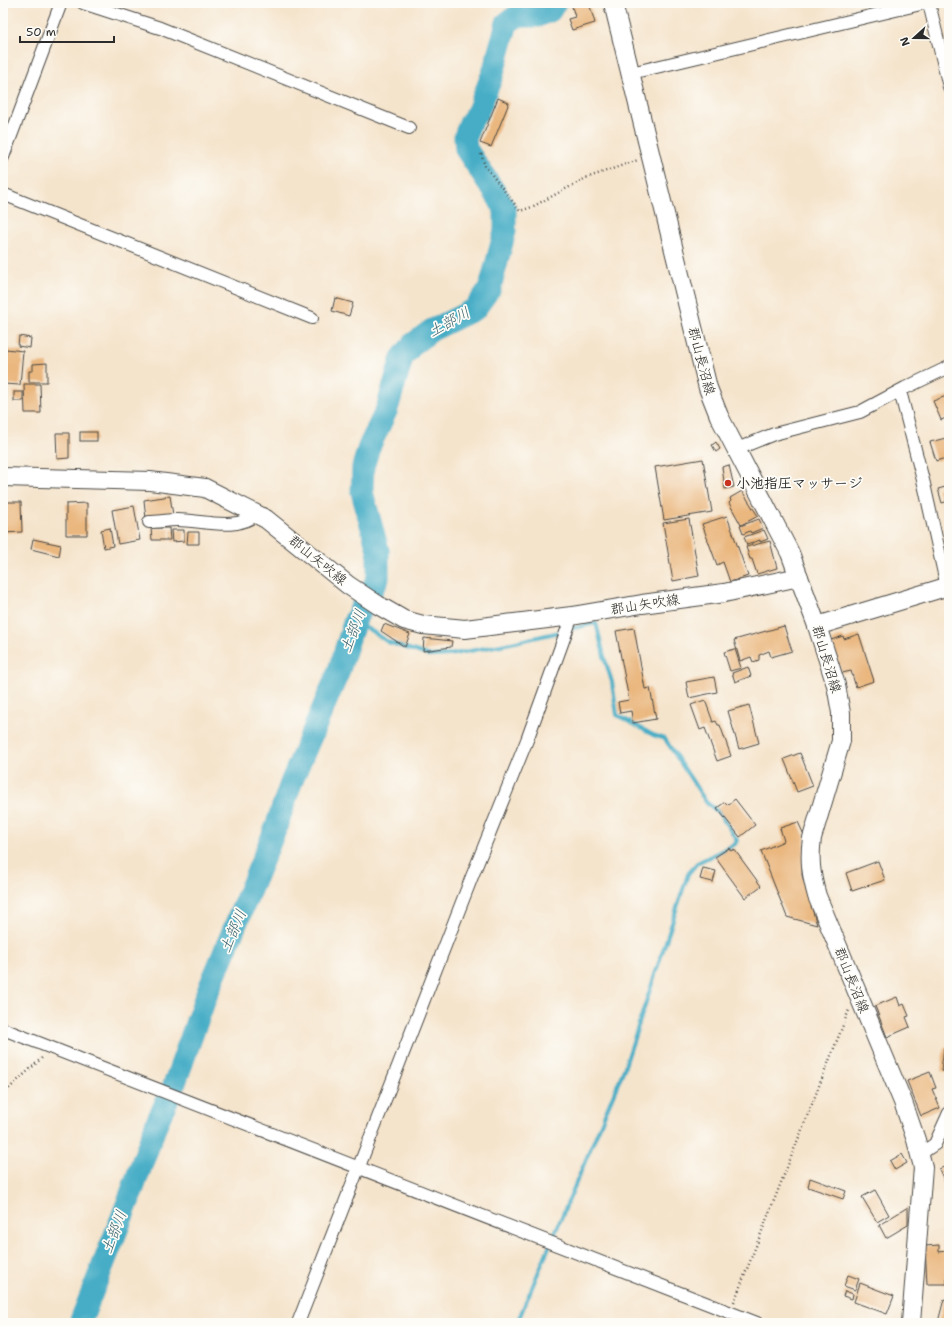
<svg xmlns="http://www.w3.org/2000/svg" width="952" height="1326" viewBox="0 0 952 1326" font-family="'Shantell Sans','Klee One',sans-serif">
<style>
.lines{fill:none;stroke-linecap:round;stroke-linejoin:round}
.stream{stroke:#46adc6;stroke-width:4}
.river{stroke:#46adc6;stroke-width:23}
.building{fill:#eab77f}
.minor-casing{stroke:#494743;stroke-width:14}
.primary-casing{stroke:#494743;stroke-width:20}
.path{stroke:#494743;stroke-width:2.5;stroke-dasharray:1 3;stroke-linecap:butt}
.minor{stroke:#fff;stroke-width:12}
.primary{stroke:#fff;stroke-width:18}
.poi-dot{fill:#c8321e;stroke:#fdfcf7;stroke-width:1.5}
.labels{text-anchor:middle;stroke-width:3.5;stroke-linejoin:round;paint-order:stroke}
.street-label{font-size:14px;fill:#2b2b2b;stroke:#fdfcf7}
.poi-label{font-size:14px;font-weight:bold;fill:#2b2b2b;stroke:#fdfcf7;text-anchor:start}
.water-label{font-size:15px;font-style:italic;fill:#365f69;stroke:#fdfcf7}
</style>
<rect width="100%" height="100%" fill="#fdfcf7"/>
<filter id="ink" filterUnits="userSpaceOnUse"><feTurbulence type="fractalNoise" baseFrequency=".025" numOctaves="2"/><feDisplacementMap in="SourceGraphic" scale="8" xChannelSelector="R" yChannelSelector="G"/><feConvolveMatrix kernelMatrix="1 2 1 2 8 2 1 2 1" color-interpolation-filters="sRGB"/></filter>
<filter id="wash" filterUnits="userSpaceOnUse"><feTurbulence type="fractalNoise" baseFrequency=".012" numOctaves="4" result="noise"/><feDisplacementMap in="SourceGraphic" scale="16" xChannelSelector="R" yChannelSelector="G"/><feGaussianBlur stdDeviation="0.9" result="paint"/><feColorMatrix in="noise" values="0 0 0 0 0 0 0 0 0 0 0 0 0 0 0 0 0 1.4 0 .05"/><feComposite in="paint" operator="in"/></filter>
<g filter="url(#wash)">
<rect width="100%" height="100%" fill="#f5e4cc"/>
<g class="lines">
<g class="stream">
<path d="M355 620 388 642 430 656 449 655 511 643 564 631"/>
<path d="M517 1323 624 1069 688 874 697 863 735 844 737 840 718 812 706 802 665 739 653 735 617 715 612 682 605 660 596 623 570 629"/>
</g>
<path class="river" d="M80 1323 128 1202 157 1122 173 1088 206 996 275 830 291 783 338 673 355 620 378 578V550L362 492 363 467 369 447 387 409 402 358 413 344 432 330 475 309 490 288 505 231V210L498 197 466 149 465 137 469 125 478 111 493 73 507 23 517 16H538L550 11 555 3"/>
</g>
<g id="blocks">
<g class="building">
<path d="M571 3H589L595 23 572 30 568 19 575 17Z"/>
<path d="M498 98 509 103 491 147 480 143Z"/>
<path d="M335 298 353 303 349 316 332 311Z"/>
<path d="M19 336 31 338 30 348 18 346Z"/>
<path d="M6 349 23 351 20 385 3 384Z"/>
<path d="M47 363V382H29V371H33V364Z"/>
<path d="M24 384H40L41 413H25Z"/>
<rect x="14" y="392" width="9" height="9"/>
<path d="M949 395V417L941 420 933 401Z"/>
<rect x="80" y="432" width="17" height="9"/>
<path d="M56 433H69V458L57 459Z"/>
<path d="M946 438 949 457 936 461 930 442Z"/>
<path d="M716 442 720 449 716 452 712 445Z"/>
<path d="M703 459 712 512 664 520 655 467Z"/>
<path d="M729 465 734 487 725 489 722 467Z"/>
<path d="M949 486V501L942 503 938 489Z"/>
<path d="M742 491 758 516 741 525 729 503 731 501 730 498Z"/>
<path d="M170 496 173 515 146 519 144 500Z"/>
<path d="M3 502H21L22 532 3 533Z"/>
<path d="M87 503V535H66V504Z"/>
<path d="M134 506 140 540 118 544 112 510Z"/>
<path d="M727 516 748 576 730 582 723 562 717 565 702 524Z"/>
<path d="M689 519 699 576 673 581 663 523Z"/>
<path d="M759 519 763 528 751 533 750 531 743 534 740 526Z"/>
<path d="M110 528 113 546 104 548 101 530Z"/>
<path d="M151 528H169L170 540H152Z"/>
<path d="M171 530H184V541L172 542Z"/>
<path d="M764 530 768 539 760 542V540L747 545 744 537Z"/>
<path d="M188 532H199V544H187Z"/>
<path d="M33 539 61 545 59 556 31 549Z"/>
<path d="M770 541 777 568 757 574 752 559H750L746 547Z"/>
<path d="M384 624 410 634 405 647 381 631Z"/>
<path d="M784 626 792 651 771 657 769 651 759 655V660L753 662 751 657 740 661 734 640Z"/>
<path d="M634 628 645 689 650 688 656 719 633 723 631 711 620 713 618 702 629 700 616 631Z"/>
<path d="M859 634 874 681 856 687 851 671 842 673 831 640 843 636 844 639Z"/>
<path d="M424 638 452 641 451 647 423 651Z"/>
<path d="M735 649 741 668 730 671 724 652Z"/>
<path d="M748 667 751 676 735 682 732 673Z"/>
<path d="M714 677 717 692 689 698 686 682Z"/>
<path d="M705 700 713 722 716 721 718 725H720L731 756 717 761 705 728 700 730 691 705Z"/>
<path d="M749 705 759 743 739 749 728 711Z"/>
<path d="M800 753 813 786 797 792 784 759Z"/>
<path d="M735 799 755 825 740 837 717 808 725 802 728 805Z"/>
<path d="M798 822 805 837 802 875 817 925 787 917 761 851 784 841 780 828Z"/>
<path d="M729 848 731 851 734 849 761 886 745 898 715 857Z"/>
<path d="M878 861 885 880 852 891 846 873Z"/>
<path d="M703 868 716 871 713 882 700 879Z"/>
<path d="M897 997 900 1006 904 1004 909 1016 906 1017 910 1027 887 1037 875 1006Z"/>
<path d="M948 1038H949V1072L941 1071 944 1047H947Z"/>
<path d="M930 1072 936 1088 932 1089 940 1108 921 1116 907 1081Z"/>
<path d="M902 1154 907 1163 895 1170 890 1161Z"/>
<path d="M949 1165V1192L939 1169Z"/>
<path d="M810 1178 846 1191 843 1199 808 1187Z"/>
<path d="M875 1190 889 1215 877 1222 862 1197Z"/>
<path d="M908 1207V1225L886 1238 879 1225Z"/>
<path d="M939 1245V1252L946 1251 947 1284H927L925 1246Z"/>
<path d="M848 1275 859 1279 855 1290 844 1286Z"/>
<path d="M860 1283 894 1296 887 1314 854 1302Z"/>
<path d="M845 1291 853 1294 852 1299 843 1296Z"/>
<path d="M944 1299 949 1301V1323L938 1322Z"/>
</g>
</g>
</g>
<g filter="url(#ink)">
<use href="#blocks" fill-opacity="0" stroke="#494743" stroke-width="1"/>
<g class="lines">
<defs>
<g id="minor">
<path d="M83 3 160 28 409 128"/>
<path d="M929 3 949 87"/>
<path d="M631 73 925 3"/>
<path d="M3 157 61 3"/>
<path d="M3 194 312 318"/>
<path d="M900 391 924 484 947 587"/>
<path d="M737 449 774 434 860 412 905 388 949 367"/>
<path d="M149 522C158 522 168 520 177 520 202 520 236 532 257 514"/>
<path d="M3 1029 757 1323"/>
<path d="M920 1154 935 1144 949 1113"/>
<path d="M298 1323 471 879 527 740 572 616"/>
</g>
<g id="primary">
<path d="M613 3 708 388 719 416 790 553 817 626 836 685 841 713V741L812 838C809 859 811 875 817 896L903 1102 916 1140 923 1167 911 1323"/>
<path d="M3 477 150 481 205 488 266 519 348 585 378 605 404 620 423 625 465 629 572 616 642 604 724 593 799 577"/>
<path d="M817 626 949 586"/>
</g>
</defs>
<use href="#minor" class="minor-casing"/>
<use href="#primary" class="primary-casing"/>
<g class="path">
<path d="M481 154 485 166 520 211 532 207 586 178 638 160"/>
<path d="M3 1094 44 1056"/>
<path d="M734 1302 849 1010"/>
</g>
<use href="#minor" class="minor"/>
<use href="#primary" class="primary"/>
</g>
</g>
<circle class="poi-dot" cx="728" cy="483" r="4"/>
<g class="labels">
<g class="street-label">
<text transform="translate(702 361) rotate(75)" y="5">郡山長沼線</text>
<text transform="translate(318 560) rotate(39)" y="5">郡山矢吹線</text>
<text transform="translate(645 604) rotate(-9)" y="5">郡山矢吹線</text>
<text transform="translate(827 659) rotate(73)" y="5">郡山長沼線</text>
<text transform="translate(852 980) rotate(68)" y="5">郡山長沼線</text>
</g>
<g class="poi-label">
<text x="736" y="488">小池指圧マッサージ</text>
</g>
<g class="water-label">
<text transform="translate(449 322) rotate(-29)" y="5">土部川</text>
<text transform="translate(353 631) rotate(-69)" y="5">土部川</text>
<text transform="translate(233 931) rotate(-67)" y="5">土部川</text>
<text transform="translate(114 1232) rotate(-69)" y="5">土部川</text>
</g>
</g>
<rect width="952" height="1326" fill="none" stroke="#fdfcf7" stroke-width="16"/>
<g transform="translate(914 38) rotate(249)" stroke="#fdfcf7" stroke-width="3" paint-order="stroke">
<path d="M0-3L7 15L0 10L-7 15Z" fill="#2b2b2b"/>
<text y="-6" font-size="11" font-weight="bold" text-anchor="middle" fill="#2b2b2b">N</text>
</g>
<path d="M20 36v6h94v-6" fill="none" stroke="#2b2b2b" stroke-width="2"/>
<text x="26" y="36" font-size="12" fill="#2b2b2b" stroke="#fdfcf7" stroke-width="3" paint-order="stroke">50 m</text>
</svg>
